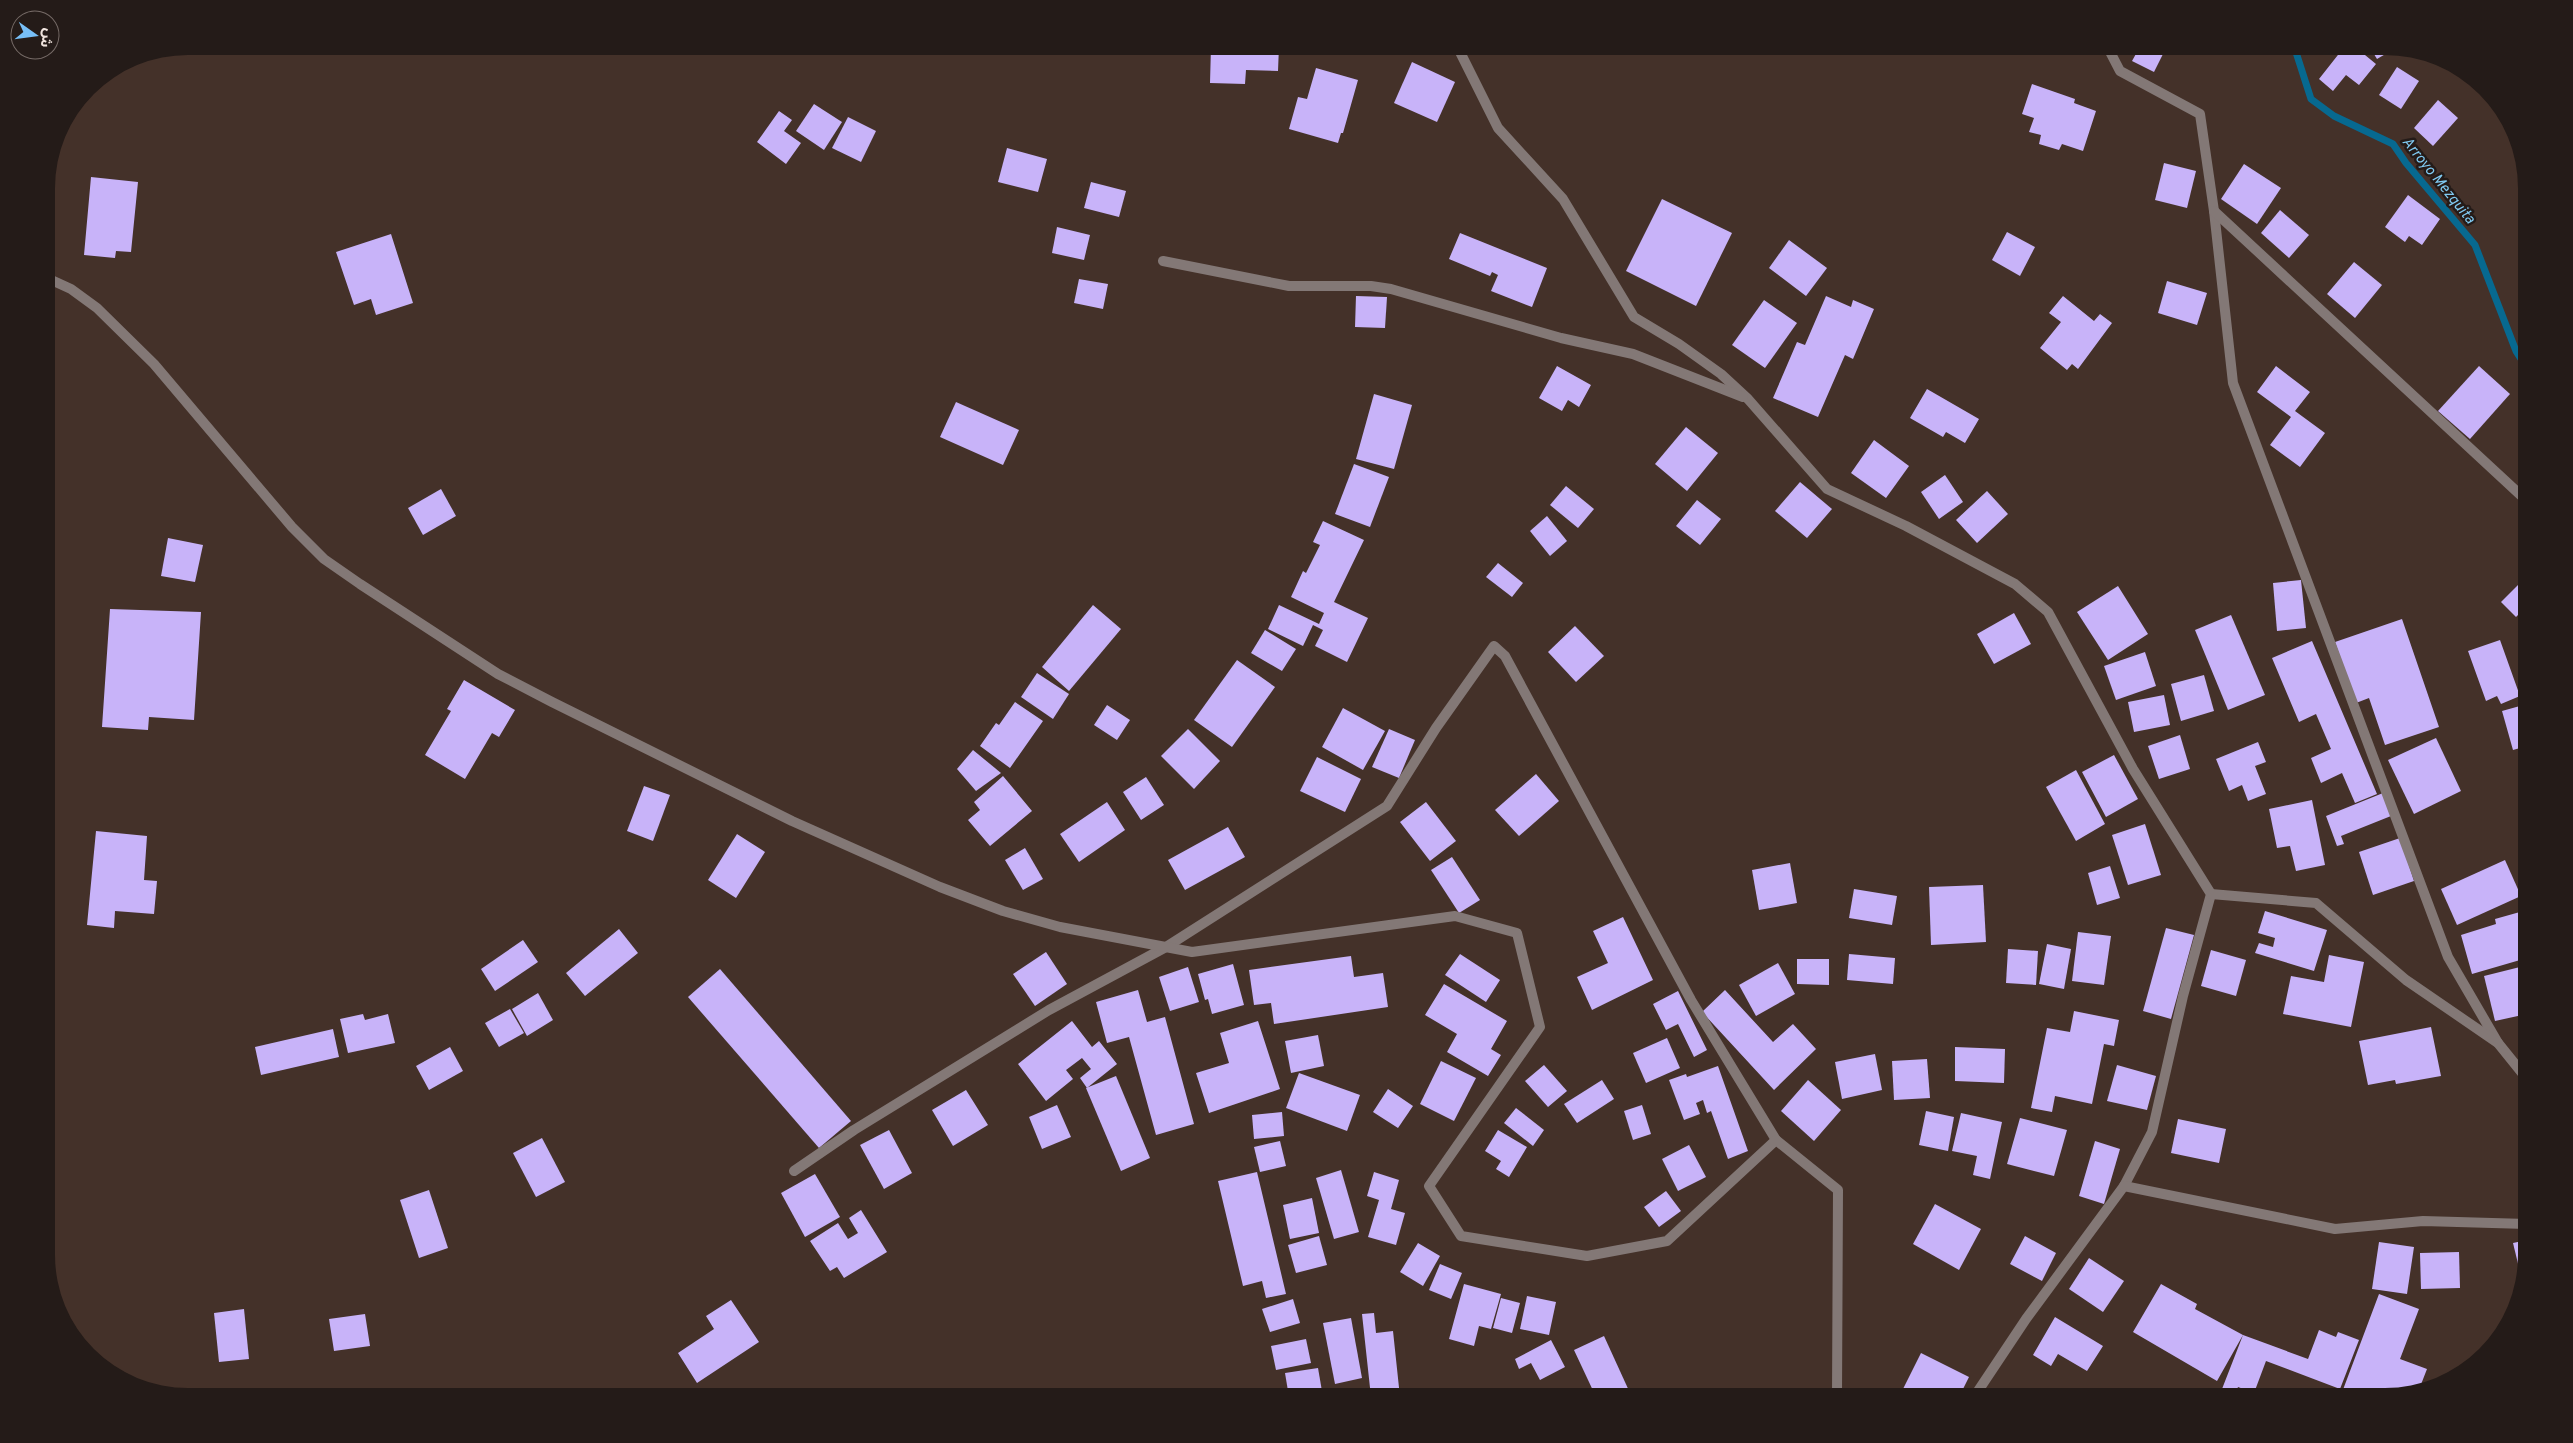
<svg xmlns="http://www.w3.org/2000/svg" width="2573" height="1443" viewBox="0 0 2573 1443" font-family="Overpass,'Noto Sans Arabic',sans-serif">
<style>
.lines{fill:none;stroke-linecap:round;stroke-linejoin:round}
.stream{stroke:#076990;stroke-width:7}
.building{fill:#c8b3f9}
.lane{stroke:#837876;stroke-width:10}
.street{stroke:#837876;stroke-width:10}
.labels{text-anchor:middle;stroke-width:5;stroke-linejoin:round;paint-order:stroke}
.water-label{font-size:15px;font-style:italic;fill:#81cbf3;stroke:#241b18}
</style>
<rect width="100%" height="100%" fill="#443129"/>
<g class="lines">
<path class="stream" d="M2294 46 2311 99 2334 116 2393 144 2406 163 2475 245 2516 351 2527 368"/>
</g>
<g class="building">
<path d="M1211 46H1279L1278 71 1246 70 1245 84 1210 83Z"/>
<path d="M2126 46H2167L2154 72 2132 61 2137 52Z"/>
<path d="M2345 46H2354L2376 64 2359 85 2346 75 2333 91 2319 79Z"/>
<path d="M2369 46H2385L2394 49 2377 59Z"/>
<path d="M1412 62 1455 82 1437 122 1394 103Z"/>
<path d="M2397 67 2419 81 2401 109 2379 95Z"/>
<path d="M1316 68 1358 80 1343 133H1341L1338 143 1289 129 1298 97 1307 99Z"/>
<path d="M2032 84 2075 99 2074 103 2096 111 2083 151 2062 144 2059 150 2039 144 2041 135 2029 132 2034 118 2022 114Z"/>
<path d="M2438 100 2458 118 2433 146 2414 128Z"/>
<path d="M814 104 842 122 824 150 796 131Z"/>
<path d="M779 111 792 120 784 131 801 143 786 164 757 142Z"/>
<path d="M848 117 876 131 861 162 832 148Z"/>
<path d="M1007 148 1047 159 1038 192 998 182Z"/>
<path d="M2164 163 2196 171 2187 208 2155 200Z"/>
<path d="M2244 164 2281 188 2257 224 2221 199Z"/>
<path d="M91 177 138 182 131 252 116 251 115 258 84 255Z"/>
<path d="M1091 182 1126 191 1119 217 1084 208Z"/>
<path d="M2408 195 2440 219 2422 245 2409 236 2405 242 2385 227Z"/>
<path d="M1662 199 1732 233 1696 306 1626 271Z"/>
<path d="M2280 210 2309 235 2289 258 2261 233Z"/>
<path d="M1057 227 1090 235 1084 260 1052 253Z"/>
<path d="M2007 232 2035 247 2020 276 1992 260Z"/>
<path d="M1460 233 1547 268 1532 307 1491 291 1498 275 1492 272 1490 276 1449 259Z"/>
<path d="M391 234 413 303 376 315 371 299 354 305 336 252Z"/>
<path d="M1789 240 1827 268 1806 296 1769 268Z"/>
<path d="M2354 262 2382 285 2355 318 2327 294Z"/>
<path d="M1079 279 1108 284 1103 309 1074 303Z"/>
<path d="M2167 281 2207 293 2197 325 2158 313Z"/>
<path d="M1356 296 1387 297 1385 328 1355 327Z"/>
<path d="M1826 296 1851 307 1853 300 1874 309 1853 359 1845 355 1818 417 1773 398 1797 342 1805 345Z"/>
<path d="M2063 296 2094 321 2100 314 2112 323 2078 369 2072 364 2067 370 2040 348 2061 322 2049 313Z"/>
<path d="M1764 300 1797 323 1765 368 1732 345Z"/>
<path d="M1557 366 1591 385 1579 407 1568 400 1562 411 1539 398Z"/>
<path d="M2276 366 2310 392 2295 411 2325 433 2300 467 2270 445 2291 417 2257 392Z"/>
<path d="M2479 366 2510 394 2470 439 2438 411Z"/>
<path d="M1927 389 1979 419 1965 443 1946 432 1943 437 1910 418Z"/>
<path d="M1374 394 1412 405 1394 469 1356 459Z"/>
<path d="M956 402 1019 430 1003 465 940 437Z"/>
<path d="M1686 427 1718 453 1687 491 1655 464Z"/>
<path d="M1874 440 1909 466 1886 498 1851 473Z"/>
<path d="M1354 464 1389 477 1370 527 1335 514Z"/>
<path d="M1945 475 1963 502 1939 519 1921 492Z"/>
<path d="M1800 482 1832 509 1807 538 1775 511Z"/>
<path d="M1566 486 1594 509 1578 528 1550 505Z"/>
<path d="M441 489 456 516 423 535 408 508Z"/>
<path d="M1987 491 2008 514 1977 543 1956 520Z"/>
<path d="M1697 500 1721 519 1700 545 1676 526Z"/>
<path d="M1547 516 1567 541 1550 556 1530 531Z"/>
<path d="M1323 521 1364 540 1334 602 1368 618 1347 662 1315 646 1323 630 1313 625 1303 646 1268 629 1279 605 1319 624 1324 613 1291 597 1303 571 1306 573 1320 545 1313 542Z"/>
<path d="M168 538 203 545 195 582 161 576Z"/>
<path d="M1498 563 1523 583 1512 597 1486 577Z"/>
<path d="M2301 580 2306 628 2277 631 2273 583Z"/>
<path d="M2519 584 2527 592V606L2516 617 2501 602Z"/>
<path d="M2118 586 2148 634 2108 660 2077 612Z"/>
<path d="M1093 605 1121 629 1069 691 1042 667Z"/>
<path d="M110 609 201 612 194 720 149 717 148 730 102 727Z"/>
<path d="M2014 613 2031 644 1994 664 1977 634Z"/>
<path d="M2231 615 2265 695 2228 710 2195 630Z"/>
<path d="M2402 619 2439 727 2385 745 2369 698 2356 703 2335 642Z"/>
<path d="M1575 626 1604 656 1576 682 1548 652Z"/>
<path d="M1265 630 1296 649 1282 671 1251 653Z"/>
<path d="M2500 640 2520 696 2501 704 2497 696 2486 701 2468 651Z"/>
<path d="M2312 641 2377 794 2355 803 2342 773 2321 783 2311 758 2331 749 2316 714 2299 722 2272 658Z"/>
<path d="M2145 652 2156 686 2116 700 2104 666Z"/>
<path d="M1237 660 1275 687 1232 747 1194 720Z"/>
<path d="M1037 673 1069 694 1053 719 1021 697Z"/>
<path d="M2204 675 2214 711 2181 721 2171 684Z"/>
<path d="M464 680 515 710 499 737 492 733 465 779 425 755 451 711 447 709Z"/>
<path d="M2164 695 2170 725 2134 732 2128 702Z"/>
<path d="M1015 702 1043 721 1010 768 980 746 996 723 999 725Z"/>
<path d="M2527 704V746L2513 750 2502 711Z"/>
<path d="M1107 705 1130 720 1117 740 1094 725Z"/>
<path d="M1343 708 1385 731 1363 770 1322 747Z"/>
<path d="M1188 729 1220 761 1194 789 1161 756Z"/>
<path d="M1389 729 1415 740 1399 778 1372 767Z"/>
<path d="M2180 735 2190 769 2159 779 2148 746Z"/>
<path d="M2436 738 2461 791 2414 814 2388 760Z"/>
<path d="M2258 742 2266 762 2255 766 2266 794 2248 801 2242 785 2229 791 2216 759Z"/>
<path d="M973 750 1001 773 976 791 957 769Z"/>
<path d="M2114 755 2138 799 2106 817 2082 772Z"/>
<path d="M1317 757 1361 779 1345 812 1300 791Z"/>
<path d="M2076 770 2105 824 2076 841 2046 787Z"/>
<path d="M1536 774 1559 801 1519 836 1495 810Z"/>
<path d="M1003 776 1032 811 990 846 968 820 980 810 974 802Z"/>
<path d="M1146 777 1164 805 1141 820 1123 792Z"/>
<path d="M644 786 670 795 653 841 627 831Z"/>
<path d="M2383 793 2391 816 2341 836 2344 844 2337 846 2326 816Z"/>
<path d="M2312 800 2325 865 2296 871 2290 846 2277 848 2269 809Z"/>
<path d="M1107 802 1125 830 1079 862 1060 834Z"/>
<path d="M1426 802 1456 841 1430 861 1400 822Z"/>
<path d="M2145 824 2161 875 2128 885 2112 835Z"/>
<path d="M1228 827 1245 857 1185 890 1168 860Z"/>
<path d="M96 831 147 836 144 880 157 881 154 914 115 911 114 928 87 925Z"/>
<path d="M737 834 765 852 736 898 708 880Z"/>
<path d="M2400 838 2414 881 2373 895 2359 852Z"/>
<path d="M1025 848 1043 879 1023 890 1005 860Z"/>
<path d="M1452 857 1480 900 1459 913 1431 870Z"/>
<path d="M2505 860 2521 896 2457 925 2441 889Z"/>
<path d="M1790 863 1797 903 1759 910 1752 870Z"/>
<path d="M2110 866 2120 898 2097 905 2088 873Z"/>
<path d="M1983 885 1986 942 1931 945 1929 887Z"/>
<path d="M1854 889 1897 896 1892 925 1849 918Z"/>
<path d="M2527 910V958L2472 974 2461 935 2496 924 2495 919Z"/>
<path d="M2265 911 2327 930 2314 971 2255 953 2259 943 2273 947 2275 938 2258 933Z"/>
<path d="M1623 917 1653 980 1592 1010 1577 977 1608 963 1593 931Z"/>
<path d="M2166 928 2194 935 2171 1019 2143 1011Z"/>
<path d="M619 929 638 953 585 996 566 973Z"/>
<path d="M2078 932 2111 936 2104 985 2072 981Z"/>
<path d="M523 940 538 962 495 991 481 969Z"/>
<path d="M2047 944 2071 949 2064 989 2039 984Z"/>
<path d="M2008 949 2038 951 2036 985 2006 983Z"/>
<path d="M2211 950 2246 960 2236 996 2201 986Z"/>
<path d="M1046 952 1067 984 1035 1006 1013 974Z"/>
<path d="M1460 954 1500 980 1486 1002 1445 975Z"/>
<path d="M1849 954 1895 958 1893 984 1847 980Z"/>
<path d="M2329 955 2364 962 2351 1027 2283 1014 2291 976 2324 982Z"/>
<path d="M1351 956 1354 977 1383 973 1388 1007 1274 1024 1271 1003 1254 1005 1249 970Z"/>
<path d="M1797 959H1829V985L1797 984Z"/>
<path d="M1778 963 1795 994 1756 1016 1739 985Z"/>
<path d="M1233 964 1244 1005 1212 1014 1208 999 1205 1000 1198 974Z"/>
<path d="M1188 967 1199 1002 1170 1011 1159 977Z"/>
<path d="M2520 967 2527 992V1014L2495 1021 2484 976Z"/>
<path d="M720 969 851 1121 819 1148 688 997Z"/>
<path d="M1444 984 1507 1021 1491 1049 1501 1055 1488 1076 1447 1052 1457 1034 1425 1015Z"/>
<path d="M1138 990 1147 1022 1165 1017 1194 1124 1156 1135 1129 1037 1107 1043 1096 1002Z"/>
<path d="M1725 990 1773 1042 1793 1024 1816 1049 1774 1090 1702 1012Z"/>
<path d="M1678 991 1707 1050 1694 1057 1678 1024 1666 1030 1653 1004Z"/>
<path d="M538 993 553 1020 527 1036 512 1009Z"/>
<path d="M510 1009 524 1033 499 1047 485 1023Z"/>
<path d="M2074 1011 2119 1020 2114 1046 2104 1044 2092 1104 2055 1096 2052 1112 2031 1108 2047 1028 2070 1032Z"/>
<path d="M363 1014 365 1020 388 1014 395 1043 348 1053 340 1019Z"/>
<path d="M1072 1021 1092 1047 1099 1041 1117 1064 1087 1088 1080 1078 1091 1069 1082 1058 1066 1070 1073 1079 1046 1101 1018 1064Z"/>
<path d="M1258 1021 1280 1089 1209 1113 1196 1073 1229 1063 1220 1033Z"/>
<path d="M2431 1027 2441 1076 2396 1084 2395 1080 2368 1085 2359 1041Z"/>
<path d="M333 1029 339 1057 261 1075 255 1047Z"/>
<path d="M1318 1035 1324 1066 1291 1073 1285 1041Z"/>
<path d="M1667 1038 1680 1068 1646 1083 1633 1053Z"/>
<path d="M450 1047 463 1071 429 1090 416 1066Z"/>
<path d="M1955 1047 2005 1049 2004 1083 1955 1081Z"/>
<path d="M1875 1054 1882 1090 1842 1099 1835 1062Z"/>
<path d="M1927 1059 1930 1098 1894 1100 1892 1061Z"/>
<path d="M1441 1061 1476 1078 1454 1121 1420 1104Z"/>
<path d="M1544 1065 1567 1091 1548 1107 1525 1081Z"/>
<path d="M2117 1065 2156 1076 2147 1110 2107 1101Z"/>
<path d="M1718 1066 1748 1151 1728 1159 1711 1111 1707 1113 1703 1100 1696 1103 1700 1114 1684 1120 1669 1080 1686 1074 1687 1077Z"/>
<path d="M1299 1073 1360 1095 1347 1131 1286 1108Z"/>
<path d="M1116 1076 1150 1158 1121 1171 1086 1088Z"/>
<path d="M1602 1080 1614 1099 1577 1123 1564 1104Z"/>
<path d="M1808 1080 1841 1110 1814 1141 1781 1111Z"/>
<path d="M1388 1089 1413 1106 1398 1128 1373 1112Z"/>
<path d="M966 1090 988 1125 953 1146 932 1110Z"/>
<path d="M1057 1105 1071 1137 1042 1149 1029 1117Z"/>
<path d="M1642 1105 1651 1134 1633 1140 1624 1111Z"/>
<path d="M1516 1108 1544 1130 1533 1146 1504 1123Z"/>
<path d="M1926 1111 1954 1117 1948 1151 1919 1145Z"/>
<path d="M1282 1112 1284 1136 1254 1139 1252 1115Z"/>
<path d="M1961 1113 2002 1122 1990 1179 1973 1175 1977 1156 1952 1151Z"/>
<path d="M2020 1118 2067 1130 2054 1176 2007 1164Z"/>
<path d="M2178 1119 2226 1129 2219 1163 2171 1153Z"/>
<path d="M889 1130 912 1173 884 1189 860 1145Z"/>
<path d="M1498 1130 1527 1147 1509 1177 1496 1169 1501 1161 1485 1151Z"/>
<path d="M542 1138 565 1182 536 1197 513 1153Z"/>
<path d="M1280 1141 1286 1166 1260 1172 1254 1147Z"/>
<path d="M2095 1141 2120 1149 2104 1204 2079 1196Z"/>
<path d="M1689 1145 1706 1177 1678 1191 1662 1159Z"/>
<path d="M1341 1170 1359 1232 1334 1239 1316 1178Z"/>
<path d="M1257 1172 1286 1294 1266 1298 1262 1281 1243 1286 1218 1181Z"/>
<path d="M1374 1172 1399 1180 1391 1209 1405 1213 1396 1245 1368 1237 1379 1200 1367 1196Z"/>
<path d="M815 1174 840 1217 805 1237 781 1193Z"/>
<path d="M429 1190 448 1248 419 1258 400 1200Z"/>
<path d="M1666 1191 1681 1211 1659 1227 1644 1207Z"/>
<path d="M1312 1198 1319 1233 1290 1239 1283 1205Z"/>
<path d="M1935 1204 1981 1229 1959 1270 1913 1244Z"/>
<path d="M861 1210 887 1252 844 1278 837 1267 830 1271 810 1241 838 1223 848 1239 858 1233 849 1218Z"/>
<path d="M1319 1236 1327 1265 1296 1273 1288 1245Z"/>
<path d="M2025 1236 2056 1253 2042 1281 2010 1264Z"/>
<path d="M2527 1240V1255L2521 1276 2513 1243Z"/>
<path d="M2379 1242 2414 1247 2407 1294 2372 1289Z"/>
<path d="M1418 1243 1440 1256 1423 1286 1400 1272Z"/>
<path d="M2459 1252 2460 1288 2421 1289 2420 1253Z"/>
<path d="M2089 1258 2124 1281 2103 1312 2069 1289Z"/>
<path d="M1440 1264 1462 1273 1451 1299 1429 1290Z"/>
<path d="M1464 1284 1501 1294 1491 1329 1479 1326 1474 1346 1449 1339Z"/>
<path d="M2161 1284 2197 1304 2195 1309 2243 1335 2308 1359 2319 1330 2336 1337 2338 1332 2359 1340 2340 1389 2266 1361 2254 1393 2238 1387 2235 1394 2222 1389 2243 1335 2217 1381 2133 1332Z"/>
<path d="M2379 1294 2419 1309 2400 1359 2427 1369 2420 1387 2385 1397H2346L2341 1395Z"/>
<path d="M1527 1296 1556 1302 1549 1335 1520 1329Z"/>
<path d="M1501 1298 1520 1303 1512 1333 1493 1328Z"/>
<path d="M1293 1299 1300 1323 1270 1332 1262 1309Z"/>
<path d="M731 1300 759 1342 697 1383 678 1353 714 1329 706 1316Z"/>
<path d="M244 1309 249 1359 219 1362 214 1313Z"/>
<path d="M1374 1313 1376 1333 1393 1331 1400 1397H1371L1362 1314Z"/>
<path d="M365 1314 370 1346 334 1351 329 1319Z"/>
<path d="M2055 1317 2103 1346 2087 1371 2058 1354 2051 1366 2033 1355Z"/>
<path d="M1351 1318 1362 1378 1335 1384 1323 1323Z"/>
<path d="M1604 1336 1630 1393 1621 1397H1596L1574 1350Z"/>
<path d="M1306 1339 1311 1363 1276 1370 1271 1346Z"/>
<path d="M1551 1340 1565 1367 1540 1380 1531 1363 1519 1369 1515 1359Z"/>
<path d="M1921 1353 1969 1377 1959 1397H1899Z"/>
<path d="M1318 1368 1323 1397H1289L1285 1373Z"/>
<path d="M1361 1389 1362 1397H1331V1392Z"/>
</g>
<g class="lines">
<path class="lane" d="M794 1171 854 1130 1049 1010 1166 947 1387 806 1436 728 1494 646 1505 656 1691 1000 1776 1140"/>
<g class="street">
<path d="M1457 46 1498 128 1563 199 1634 317 1679 344 1721 374 1748 399 1827 489 1906 526 2015 584 2048 612 2133 769 2211 894 2183 996 2152 1132 2124 1186 2026 1319 1974 1397"/>
<path d="M2107 46 2120 71 2200 114 2214 211 2233 383 2448 957 2498 1043"/>
<path d="M2214 211 2527 501"/>
<path d="M1163 261 1289 286H1371L1391 289 1561 338 1633 354 1743 397"/>
<path d="M47 278 71 289 97 308 154 364 292 527 324 559 360 584 498 674 552 702 792 821 940 887 1003 911 1060 927 1192 952 1455 916 1517 933 1540 1027 1429 1186 1461 1236 1587 1256 1667 1241 1776 1140 1838 1190 1837 1397"/>
<path d="M2211 894 2316 903 2406 980 2498 1043 2527 1079"/>
<path d="M2124 1186 2335 1229 2423 1221 2527 1224"/>
</g>
</g>
<g class="labels">
<g class="water-label">
<text transform="translate(2439 180) rotate(51)" y="5">Arroyo Mezquita</text>
</g>
</g>
<path d="M0 0H2573V1443H0ZM188 55H2385A133 133 0 0 1 2518 188V1255A133 133 0 0 1 2385 1388H188A133 133 0 0 1 55 1255V188A133 133 0 0 1 188 55Z" fill="#241b18" fill-rule="evenodd"/>
<g transform="translate(35 35) rotate(104)"><circle r="24" fill="#241b18" stroke="#766b67"/>
<path d="M0-4L9 19L0 12L-9 19Z" fill="#77bff7"/>
<text y="-8" font-size="14" font-weight="bold" text-anchor="middle" fill="#f0e4de">ش</text>
</g>
</svg>
